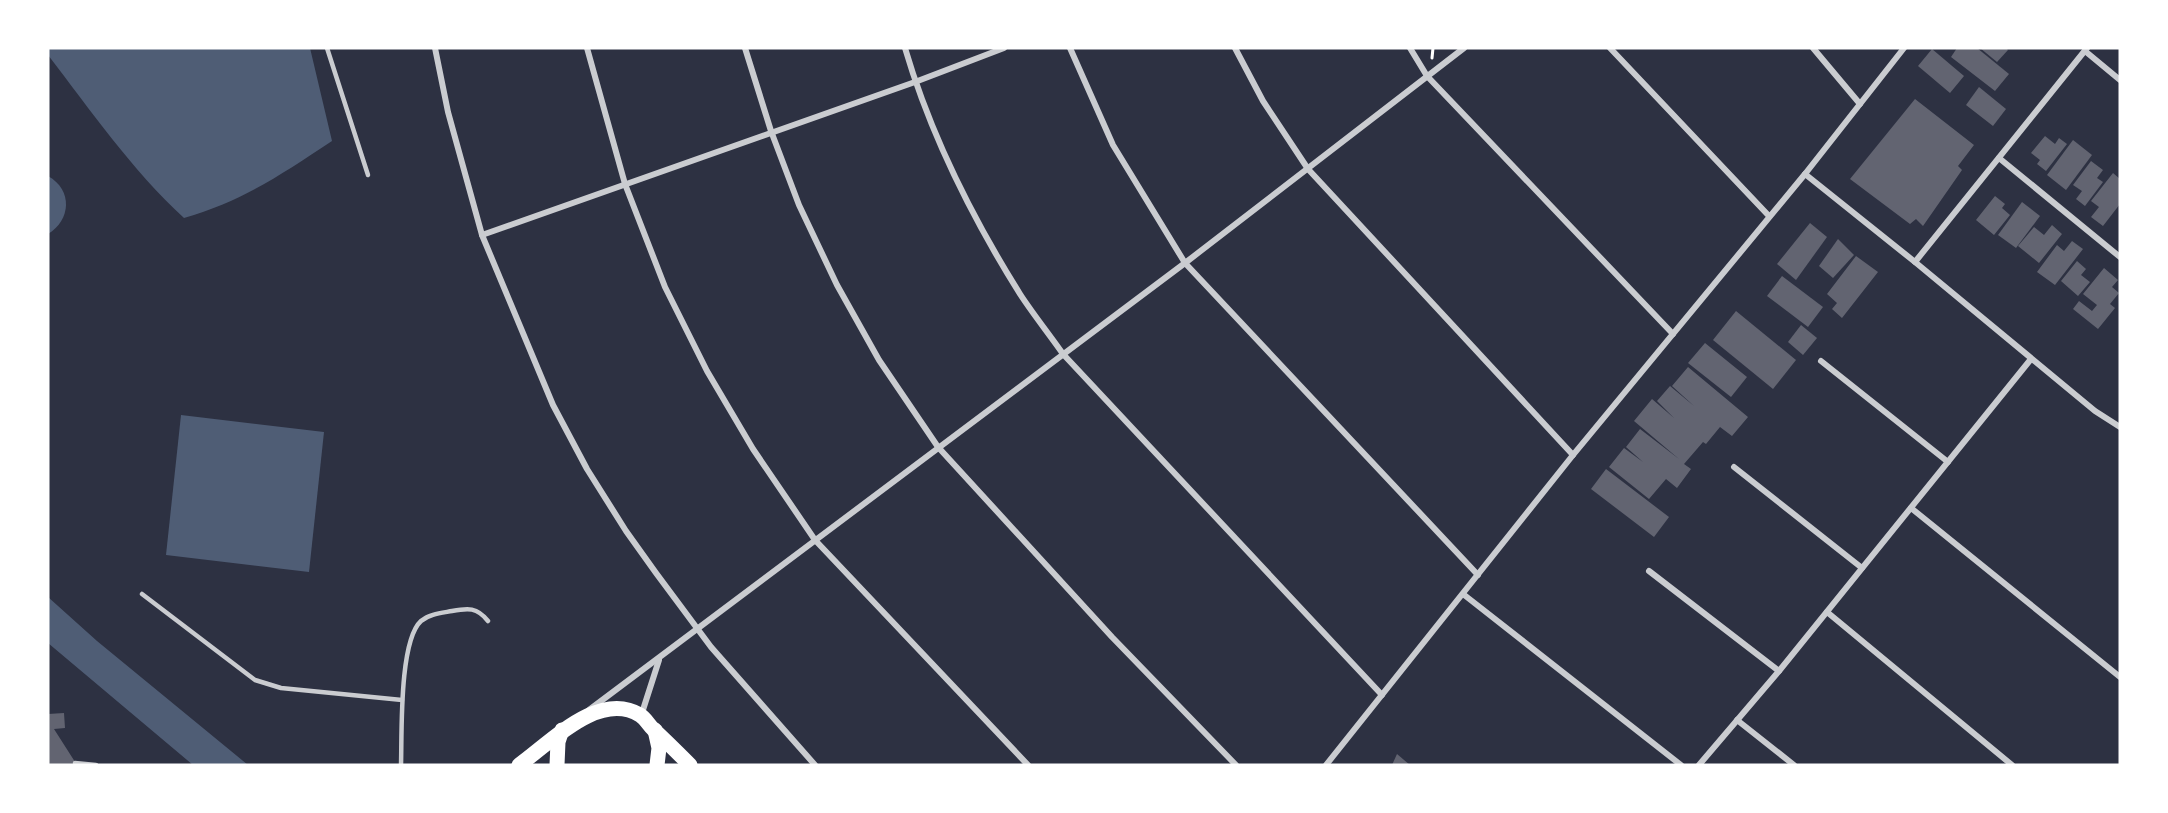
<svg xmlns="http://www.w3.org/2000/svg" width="2168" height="813" viewBox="0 0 2168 813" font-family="'Roboto Condensed',sans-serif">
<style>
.water{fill:#4f5d75}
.building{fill:#626471}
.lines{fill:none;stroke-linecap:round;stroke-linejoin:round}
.path{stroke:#fff;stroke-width:3}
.service{stroke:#caccd0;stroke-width:4.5}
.minor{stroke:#caccd0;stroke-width:6}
.primary{stroke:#fff;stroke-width:15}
</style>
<rect width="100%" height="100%" fill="#2d3142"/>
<g class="water">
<path d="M48 48H310L332 141C282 174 243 201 184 218 132 170 91 111 48 55Z"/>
<path d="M48 176C73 190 71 220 48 234Z"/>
<path d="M181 415 324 432 309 572 166 555Z"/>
<path d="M48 597 97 641 248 765H193L48 643Z"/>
</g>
<g class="building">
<path d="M1957 48H1977L2009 74 1995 91 1951 57Z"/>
<path d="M1980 48H2006L2008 50 1997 62Z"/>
<path d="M1932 49 1964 76 1950 93 1918 66Z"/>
<path d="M1979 87 2006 109 1993 126 1966 105Z"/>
<path d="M1915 99 1974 145 1958 166 1962 170 1923 226 1916 219 1910 224 1850 179Z"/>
<path d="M2045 136 2055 144 2059 138 2067 144 2046 171 2037 164 2040 160 2031 153Z"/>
<path d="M2073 140 2092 155 2066 190 2047 175Z"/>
<path d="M2091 161 2103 170 2097 178 2103 182 2085 206 2076 199 2082 191 2073 185Z"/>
<path d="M2113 173 2120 179V204L2103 226 2091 217 2099 207 2091 201Z"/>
<path d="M1995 196 2005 204 2002 208 2010 215 1994 235 1976 220Z"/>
<path d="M2022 202 2040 216 2016 248 1998 235Z"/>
<path d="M1810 223 1827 237 1796 280 1777 264Z"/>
<path d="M2052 225 2062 234 2039 263 2018 246 2034 227 2044 235Z"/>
<path d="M1838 239 1854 255 1833 278 1819 266Z"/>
<path d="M2072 241 2083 249 2055 285 2037 272 2057 245 2064 251Z"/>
<path d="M1856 256 1878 272 1842 318 1832 309 1837 303 1827 294Z"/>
<path d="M2077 261 2086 269 2081 275 2090 282 2078 296 2061 281Z"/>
<path d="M2104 268 2118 280 2112 287 2119 293 2110 304 2115 308 2098 329 2073 309 2079 301 2092 311 2097 305 2083 294Z"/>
<path d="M1782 276 1823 307 1808 327 1767 296Z"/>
<path d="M1736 311 1796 360 1773 389 1713 340Z"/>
<path d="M1801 325 1817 338 1803 355 1788 342Z"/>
<path d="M1705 343 1747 377 1731 397 1688 363Z"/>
<path d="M1688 367 1748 417 1732 436 1720 427 1706 444 1703 442 1684 464 1691 469 1677 488 1666 479 1649 499 1609 467 1624 448 1643 462 1626 447 1640 429 1679 459 1634 421 1652 399 1674 418 1657 401 1670 386 1694 406 1672 386Z"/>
<path d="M1606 469 1669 517 1654 537 1591 489Z"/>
<path d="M64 713 65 728 54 729 77 765H48V714Z"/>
<path d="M1397 754 1410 765H1392Z"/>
</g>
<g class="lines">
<path class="path" d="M1432 58 1433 48"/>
<g class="service">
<path d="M327 48 368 175"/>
<path d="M142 594 255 680 281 688 402 700"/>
<path d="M75 763 96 765"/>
<path d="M401 765C402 734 399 641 421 621 429 614 441 613 452 611 468 608 477 607 488 621"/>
</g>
<g class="minor">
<path d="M435 48 448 112 482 235 553 405 587 469 626 531 656 573 711 647 815 765"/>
<path d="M587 48 625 184 665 287 707 371 753 449 815 540 1028 765"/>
<path d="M745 48 771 131 799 205 837 285 879 360 938 447 1112 637 1236 765"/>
<path d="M905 48C930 133 973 219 1020 294 1033 314 1049 334 1063 354L1382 695"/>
<path d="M1070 48 1113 145 1185 263 1478 575"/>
<path d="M1235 48 1263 101 1308 169 1573 455"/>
<path d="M1410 48 1427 76 1673 334"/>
<path d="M1610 48 1769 216"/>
<path d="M1813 48 1860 104"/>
<path d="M2085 51 2120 80"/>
<path d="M1999 158 2120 257"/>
<path d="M1805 174 1915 262 2095 411 2120 427"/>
<path d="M482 235 915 82 1004 48"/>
<path d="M1915 262 2087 48"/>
<path d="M1821 361 1948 462"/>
<path d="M1734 467 1862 568"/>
<path d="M1911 508 2120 677"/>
<path d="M1649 571 1779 671"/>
<path d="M1463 594 1681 765"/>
<path d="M1827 612 2012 765"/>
<path d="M589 710 1185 263 1464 48"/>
<path d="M641 716 659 660"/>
<path d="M1737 720 1794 765"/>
<path d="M1326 765 1573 455 1805 174 1904 48"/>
<path d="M1699 765 1779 671 2031 359"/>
</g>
<g class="primary">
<path d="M655 730 659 748 657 765"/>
<path d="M519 765C550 743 599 690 640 715 645 718 649 725 653 729 666 741 678 753 690 765"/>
<path d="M557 765 558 742 562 730"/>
</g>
</g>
<rect width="2168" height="813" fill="none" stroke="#ffffff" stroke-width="99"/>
</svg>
